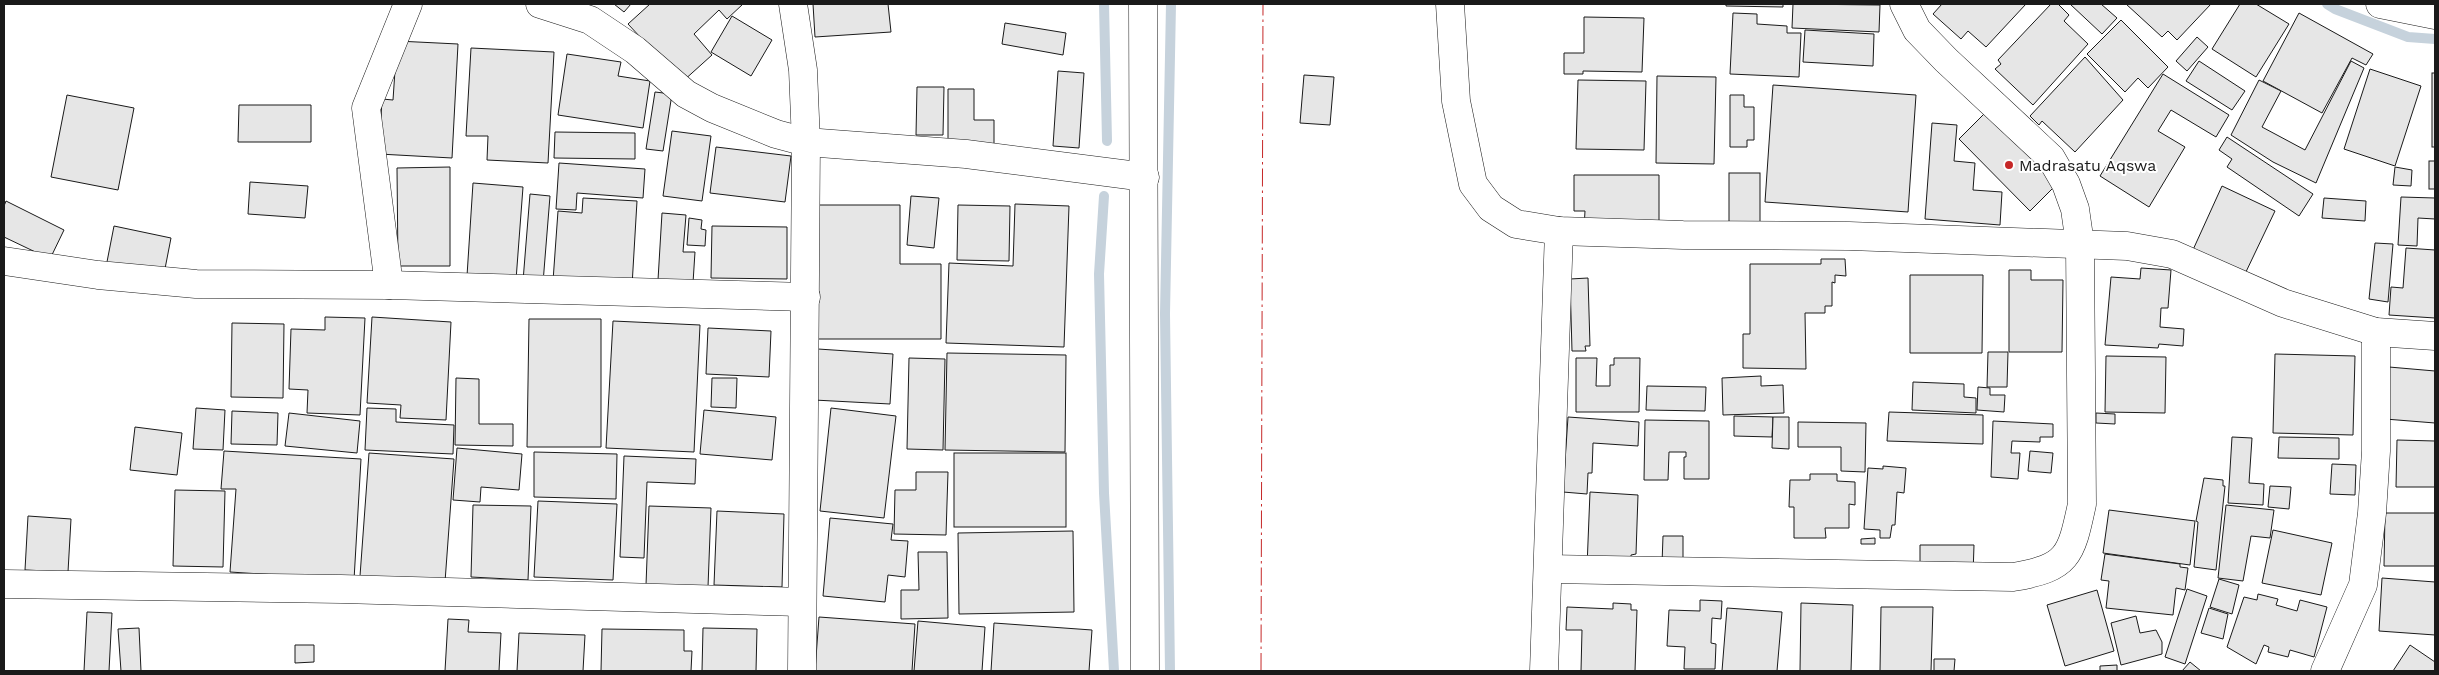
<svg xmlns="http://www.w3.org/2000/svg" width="2439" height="675" viewBox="0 0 2439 675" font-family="'Work Sans',sans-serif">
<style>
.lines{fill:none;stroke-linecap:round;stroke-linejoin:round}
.stream{stroke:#c6d2dc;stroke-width:10}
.building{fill:#e6e6e6;stroke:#1a1a1a}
.street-casing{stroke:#1a1a1a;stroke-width:29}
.secondary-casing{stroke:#1a1a1a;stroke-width:29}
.street{stroke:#fff;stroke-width:28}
.secondary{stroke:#fff;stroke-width:28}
.power{stroke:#c62828;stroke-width:1;stroke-dasharray:18 4 2.5 4;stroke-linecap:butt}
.poi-dot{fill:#c62828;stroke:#fff;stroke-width:2}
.labels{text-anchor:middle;stroke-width:4;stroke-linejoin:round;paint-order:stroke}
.poi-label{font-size:16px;fill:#1a1a1a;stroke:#fff;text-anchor:start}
</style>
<rect width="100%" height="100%" fill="#fff"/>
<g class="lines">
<g class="stream">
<path d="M1104 4 1107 141"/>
<path d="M2327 4 2335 9 2408 37 2435 39"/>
<path d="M1104 196 1099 274 1104 493 1114 671"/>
<path d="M1170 671 1165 314 1171 4"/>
</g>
</g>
<g class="building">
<path d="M614 4H631L624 12Z"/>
<path d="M650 4H743L727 19 719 10 694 34 712 55 682 82 628 24Z"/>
<path d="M813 4H888L891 32 815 37Z"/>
<path d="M1726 4H1783V7L1726 6Z"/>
<path d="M1793 4 1880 5 1879 32 1792 28Z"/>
<path d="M1942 4H2026L1986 47 1968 31 1961 39 1933 14Z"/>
<path d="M2051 4H2058L2069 15 2064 21 2088 44 2033 105 1995 69 2001 64 1998 60Z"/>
<path d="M2070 4H2101L2117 18 2102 34Z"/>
<path d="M2126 4H2211L2177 40 2168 31 2162 37Z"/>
<path d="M2240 4H2256L2289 24 2256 77 2212 49Z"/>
<path d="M1733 13 1757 14V24L1787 26V33H1801L1799 77 1730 74Z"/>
<path d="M2299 13 2373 54 2366 65 2352 58 2322 113 2263 81Z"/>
<path d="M732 16 772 40 751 76 711 52Z"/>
<path d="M1584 17 1644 18 1642 72 1583 71V74H1564V53H1584Z"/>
<path d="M2121 20 2168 67 2148 88 2138 78 2125 92 2087 54Z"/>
<path d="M1005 23 1066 33 1063 55 1002 44Z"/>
<path d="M1805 30 1874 34 1873 66 1803 62Z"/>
<path d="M2197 37 2208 47 2187 71 2176 61Z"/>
<path d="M397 41 458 44 452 158 379 154 382 99 393 100Z"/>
<path d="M471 48 554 52 548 163 487 160 488 136H466Z"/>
<path d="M567 54 621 62 618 76 650 81 643 128 558 115Z"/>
<path d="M2085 57 2123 100 2075 152 2042 121 2039 125 2030 116Z"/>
<path d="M2199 61 2245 91 2232 110 2186 81Z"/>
<path d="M2351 61 2364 68 2316 183 2273 162 2231 135 2259 80 2281 91 2262 127 2305 150Z"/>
<path d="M2370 69 2421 86 2395 166 2344 149Z"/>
<path d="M1058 71 1084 73 1079 148 1053 146Z"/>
<rect x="2432" y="73" width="3" height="74"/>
<path d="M2163 74 2229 115 2216 137 2171 110 2158 131 2185 147 2149 207 2100 176Z"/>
<path d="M1304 75 1334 77 1330 125 1300 123Z"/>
<path d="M1657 76 1716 77 1714 164 1656 163Z"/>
<path d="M1578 80 1646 81 1644 150 1576 149Z"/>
<path d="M1773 85 1916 95 1908 212 1765 202Z"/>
<path d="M917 87H944L943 135H916Z"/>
<path d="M948 89H974V120H994V145H948Z"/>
<path d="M655 92 672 94 663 151 646 149Z"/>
<path d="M67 95 134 108 118 190 51 177Z"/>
<path d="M1730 95H1744V107H1754V140H1747V147H1730Z"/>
<path d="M239 105H311V142H238Z"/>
<path d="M1989 109 2059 182 2030 211 1959 139Z"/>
<path d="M1932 123 1957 125 1954 161 1975 163 1973 190 2002 192 2000 225 1925 219Z"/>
<path d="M672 131 711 136 702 201 663 196Z"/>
<path d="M555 132 635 133V159L554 158Z"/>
<path d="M2227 137 2313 194 2299 216 2227 167 2232 159 2219 150Z"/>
<path d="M716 147 791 156 785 202 710 193Z"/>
<rect x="2429" y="161" width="6" height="28"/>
<path d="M559 163 645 169 643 198 577 193 576 210 556 209Z"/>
<path d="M450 167V266H398L397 168Z"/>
<path d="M2395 167 2412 170 2411 186 2393 185Z"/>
<rect x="1729" y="173" width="31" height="49"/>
<path d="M1574 175H1659V229L1584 228 1585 211H1574Z"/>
<path d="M250 182 308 186 305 218 248 214Z"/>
<path d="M473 183 523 187 516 280 467 276Z"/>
<path d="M2222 186 2275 211 2244 276 2192 252Z"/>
<path d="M530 194 550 196 543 283 523 281Z"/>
<path d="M911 196 939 198 934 248 907 245Z"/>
<path d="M2401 197 2435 198V219L2418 218 2417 246 2398 245Z"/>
<path d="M583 198 637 201 632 286 553 281 558 211 582 213Z"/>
<path d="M2324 198 2366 201 2365 221 2322 218Z"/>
<path d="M6 201 64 230 50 259 4 237V206Z"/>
<path d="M1015 204 1069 206 1064 347 946 343 949 263 1013 266Z"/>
<path d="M817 205H900V264H941V339H817Z"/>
<path d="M958 205 1010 206 1009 261 957 260Z"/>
<path d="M662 213 686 215 683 252H695L693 283 658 280Z"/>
<path d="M689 218 702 220 701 229 706 230 705 246 687 245Z"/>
<path d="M114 226 171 238 163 279 106 267Z"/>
<path d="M712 226 787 227V279L711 278Z"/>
<path d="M2375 243 2393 244 2388 302 2369 299Z"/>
<path d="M2406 248 2435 250V318L2389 315 2391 287 2403 288Z"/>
<path d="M1821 259H1845L1846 276 1835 275V283L1832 282V306H1825V313H1805L1806 369 1743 368V334H1750V264H1821Z"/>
<path d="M2141 268 2171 270 2168 308H2161L2160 327 2184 329 2183 346 2159 344 2158 348 2105 345 2111 277 2140 279Z"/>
<path d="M2009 270H2031V280H2063L2062 352H2009Z"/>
<path d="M1910 275H1983L1982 353H1910Z"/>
<path d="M1588 278 1590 346H1585L1586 351H1572L1570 279Z"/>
<path d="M325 317 365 318 360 415 307 413 308 390 289 389 291 329 325 330Z"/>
<path d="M372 317 451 322 446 420 400 418 401 405 367 403Z"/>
<path d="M529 319H601V447H527Z"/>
<path d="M613 321 700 325 694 452 606 448Z"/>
<path d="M232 323 284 324 283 398 231 397Z"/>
<path d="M708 328 771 331 769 377 706 374Z"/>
<path d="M818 349 893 354 890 404 814 400Z"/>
<path d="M1988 352H2008L2007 387H1987Z"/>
<path d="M947 353 1066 355 1065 452 945 450Z"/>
<path d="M2275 354 2355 356 2353 435 2273 433Z"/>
<path d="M2106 356 2166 357 2165 413 2105 412Z"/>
<path d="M909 358 945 359 943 450 907 449Z"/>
<path d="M1576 358H1597L1596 386H1610V365H1614V358H1640L1639 412H1576Z"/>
<path d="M2389 367 2435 371V423L2385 419Z"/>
<path d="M1761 376V386L1783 385 1784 413 1723 415 1722 378Z"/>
<path d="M456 378 479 379V424H513V446L455 445Z"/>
<path d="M712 378H737L736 408 711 407Z"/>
<path d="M1913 382 1964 384V397L1976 398V413L1912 410Z"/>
<path d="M1647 386 1706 387 1705 411 1646 410Z"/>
<path d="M1978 387 1990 388V395H2005L2004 412 1977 410Z"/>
<path d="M196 408 225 410 223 450 193 449Z"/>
<path d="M367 408 396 409V422L454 425 453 454 365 450Z"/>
<path d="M831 408 896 416 884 518 820 511Z"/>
<path d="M704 410 776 417 772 460 700 454Z"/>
<path d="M232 411 278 413 277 445 231 444Z"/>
<path d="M1889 412 1983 415V444L1887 441Z"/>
<path d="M289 413 360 421 357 453 285 446Z"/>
<path d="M2096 413 2115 414V424L2096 423Z"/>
<path d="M1734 416 1773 417 1772 437 1734 436Z"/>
<path d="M1568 417 1639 422 1638 446 1593 443 1592 473H1588L1587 494 1563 492Z"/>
<path d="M1773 417H1789V449L1772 448Z"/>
<path d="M1645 420 1709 421V479H1684V457H1686V452H1669L1668 480H1644Z"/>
<path d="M1993 421 2053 424V437H2040V442L2012 441 2011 453H2020L2018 479 1991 477Z"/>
<path d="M1798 422 1866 423 1865 472 1841 471V447H1798Z"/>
<path d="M135 427 182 433 177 475 130 470Z"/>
<path d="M2232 437 2252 438 2249 483 2264 484 2263 505 2228 503Z"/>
<path d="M2279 437 2339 438V459L2278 458Z"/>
<path d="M2397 440 2435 441V487H2396Z"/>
<path d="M457 448 522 454 519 490 481 487 480 502 453 500Z"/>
<path d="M224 451 361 459 354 580 230 572 236 489H221Z"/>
<path d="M2030 451 2053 453 2051 473 2028 471Z"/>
<path d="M534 452 617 454 616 499 534 497Z"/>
<path d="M369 453 454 459 445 582 360 576Z"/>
<rect x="954" y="453" width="112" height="74"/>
<path d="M624 456 696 459 695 484 647 482 644 558 620 557Z"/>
<path d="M2332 464 2356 465 2355 495 2330 494Z"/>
<path d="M1883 466 1906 468 1904 493 1897 492 1895 525H1892L1890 538H1880V530L1864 529 1868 468 1883 469Z"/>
<path d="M916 472H948L946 535 894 534 895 490H916Z"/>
<path d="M1810 474H1837V481L1855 482V505L1849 504V528H1825L1826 538H1794V507H1789L1790 480H1810Z"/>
<path d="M2204 478 2223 480V486H2225L2216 570 2194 567 2198 522 2196 521Z"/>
<path d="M2270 486 2291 487 2289 509 2268 507Z"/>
<path d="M175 490 225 491 223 567 173 566Z"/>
<path d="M1590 492 1638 495 1636 554 1631 555V569L1587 567Z"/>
<path d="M538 501 617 504 613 580 534 577Z"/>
<path d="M473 505 531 506 528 580 471 577Z"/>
<path d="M2226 505 2274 510 2270 538 2251 536 2243 581 2218 578Z"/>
<path d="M649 506 711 508 708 587 646 585Z"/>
<path d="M2109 510 2195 521 2190 565 2103 553Z"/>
<path d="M717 511 784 514 782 587 714 585Z"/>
<path d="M2385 513H2435V566H2384Z"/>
<path d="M28 516 71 519 68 572 25 570Z"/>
<path d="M830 518 893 524 891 540 908 541 905 577 888 575 885 602 823 596Z"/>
<path d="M2273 530 2332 543 2321 595 2262 583Z"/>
<path d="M1073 531 1074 612 959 614 958 533Z"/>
<path d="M1663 536H1683V564H1662Z"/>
<path d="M1875 538V544H1861V539Z"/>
<path d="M1920 545H1974L1973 575H1920Z"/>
<path d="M918 552H947L948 618 901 619V590H919Z"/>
<path d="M2105 554 2180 564V567L2188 568 2185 590 2176 588 2173 615 2106 608 2109 581 2101 580Z"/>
<path d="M2382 578 2435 582V635L2379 631Z"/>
<path d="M2219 579 2239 585 2232 614 2210 607Z"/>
<path d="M2187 589 2207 596 2185 664 2165 657Z"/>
<path d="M2097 590 2114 651 2065 666 2047 605Z"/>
<path d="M2258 594 2278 599 2276 605 2297 611 2300 600 2327 607 2314 657 2290 650 2288 657 2268 652 2269 647 2264 645 2256 664 2227 647 2244 597 2257 600Z"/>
<path d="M1700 600 1722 601 1721 619 1712 618 1711 643 1716 644 1715 669H1684L1685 647 1667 646 1669 610 1700 611Z"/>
<path d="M1613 603 1631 604V610H1637L1635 671H1581L1582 630H1566L1567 607 1613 609Z"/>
<path d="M1801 603 1853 605 1851 671H1800Z"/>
<path d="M1881 607H1933L1931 671H1880Z"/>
<path d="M1727 608 1782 612 1777 671H1722Z"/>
<path d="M2209 608 2228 614 2223 639 2201 633Z"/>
<path d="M87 612 112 613 109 671H84Z"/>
<path d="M2136 616 2140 633 2156 630 2162 642V654L2121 665 2111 623Z"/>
<path d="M819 617 915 624 912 671H815Z"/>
<path d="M448 619 469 620 468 632 501 633 499 671H445Z"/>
<path d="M918 621 985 627 982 671H914Z"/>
<path d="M994 623 1092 630 1089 671H991Z"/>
<path d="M139 628 141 671H121L118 629Z"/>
<path d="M703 628 757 629 756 671H702Z"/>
<path d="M602 629 684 630V651H692L691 671H601Z"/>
<path d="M519 633 585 635 583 671H517Z"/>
<path d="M295 645H314V662L295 663Z"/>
<path d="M2410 645 2435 662V671H2393Z"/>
<path d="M1934 659H1955L1954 671H1934Z"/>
<path d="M2190 662 2201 671H2182Z"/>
<path d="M2117 665V671H2100V666Z"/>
</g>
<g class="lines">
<defs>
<g id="street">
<path d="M540 4 590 20 635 50 686 94 712 108 776 134 806 142 966 154 1145 177"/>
<path d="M793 4 803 70 806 142 802 671"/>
<path d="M1450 4 1456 101 1473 184 1491 208 1516 224 1559 231 1683 235 1849 236 2127 246 2172 254 2283 303 2376 332 2435 336"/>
<path d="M2380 4 2435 15"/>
<path d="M4 261 98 275 196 284 389 285 806 297"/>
<path d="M389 285 366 108 408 4"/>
<path d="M1548 569 2013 577C2068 568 2071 556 2082 504L2080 244 2075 209 2066 184 2051 158 1946 60 1917 30 1904 4"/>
<path d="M4 584 341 589 802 602"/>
<path d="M1544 671 1559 231"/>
<path d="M2325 671 2363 585 2372 513 2376 451V332"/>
</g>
<path id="secondary" d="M1143 4 1145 671"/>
</defs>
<use href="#street" class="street-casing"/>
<use href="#secondary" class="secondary-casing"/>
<use href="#street" class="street"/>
<use href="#secondary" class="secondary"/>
<path class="power" d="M1261 671 1263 4"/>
</g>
<circle class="poi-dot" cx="2009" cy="165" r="5"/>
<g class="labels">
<g class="poi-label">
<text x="2019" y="171">Madrasatu Aqswa</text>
</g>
</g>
<rect width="2439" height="675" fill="none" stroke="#1a1a1a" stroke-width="10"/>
</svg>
